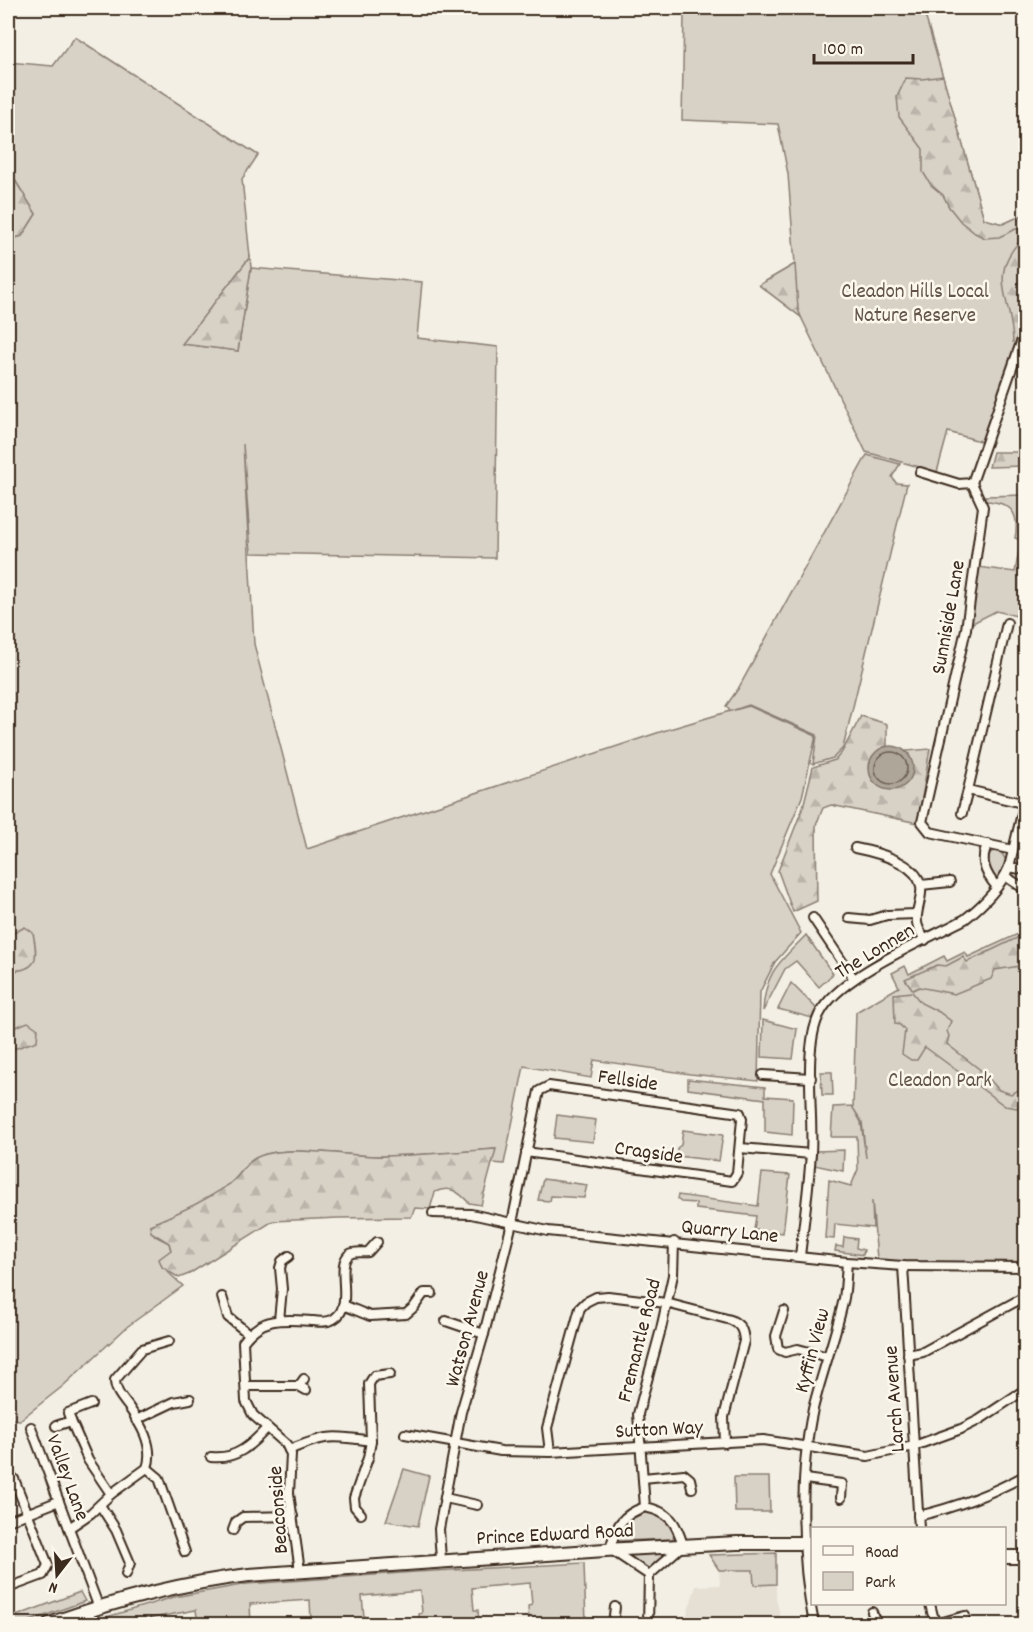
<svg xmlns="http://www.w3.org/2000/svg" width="1033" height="1632" viewBox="0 0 1033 1632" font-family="Dekko,sans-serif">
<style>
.built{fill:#e5dfd4}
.green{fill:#d8d1c6;stroke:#8a7e72;stroke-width:1.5}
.forest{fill:url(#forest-firs);stroke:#8a7e72;stroke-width:1.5}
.water{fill:#afa69a;stroke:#817468;stroke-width:1.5}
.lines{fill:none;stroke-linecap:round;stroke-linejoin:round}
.shore{stroke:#695c50;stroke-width:1.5}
.street-casing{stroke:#3b2a1e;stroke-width:12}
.primary-casing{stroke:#3b2a1e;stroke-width:16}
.street{stroke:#fbf7ec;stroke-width:8}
.primary{stroke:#fbf7ec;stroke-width:12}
.labels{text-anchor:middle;stroke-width:5;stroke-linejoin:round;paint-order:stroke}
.park-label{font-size:21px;fill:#625448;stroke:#fbf7ec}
.street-label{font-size:21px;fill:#3b2a1e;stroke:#fbf7ec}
</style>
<defs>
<pattern id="forest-firs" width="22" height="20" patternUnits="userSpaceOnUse" patternTransform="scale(1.5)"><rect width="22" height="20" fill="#d8d1c6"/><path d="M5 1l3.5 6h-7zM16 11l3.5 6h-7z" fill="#bab4aa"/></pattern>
</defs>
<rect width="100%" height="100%" fill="#f3efe4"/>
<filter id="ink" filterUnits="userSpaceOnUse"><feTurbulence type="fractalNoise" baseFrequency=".0167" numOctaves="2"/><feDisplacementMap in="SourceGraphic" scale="12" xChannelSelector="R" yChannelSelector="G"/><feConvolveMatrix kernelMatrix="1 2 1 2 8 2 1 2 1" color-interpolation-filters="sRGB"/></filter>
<g filter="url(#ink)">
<path class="built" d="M719 1570H753L754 1584H776V1598L782 1624H684L696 1586 720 1585Z"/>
<g class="green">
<path d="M712 8H923L984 219 1003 224 1025 214V318L983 442 948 432 937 472 866 452 801 317 759 285 795 264 788 174 778 124 682 120 684 14 693 15Z"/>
<path d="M75 37 258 155 242 179 250 257 183 344 238 351 251 268 422 282 417 338 498 347 495 558 251 553 243 444 254 644 307 849 663 731 730 711 726 706 738 689 867 455 900 464 892 477 896 483 907 484 843 748 833 758 813 764 817 735 749 705 731 711 749 706 816 736 802 797 770 874 801 933 775 962 760 992 758 1081 690 1074 594 1060 591 1078 524 1066 504 1164 492 1163 495 1149C459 1152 422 1155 386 1156 352 1158 281 1142 254 1159 244 1165 238 1179 228 1185 204 1202 177 1213 150 1225L155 1236 169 1243 171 1250 169 1273 183 1286 128 1326 63 1386 20 1420 8 1419V240L22 236 36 214 8 169V62L53 66Z"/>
<path d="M1025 495V618L996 611 971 624 978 567 1015 572 1021 540 1015 538C1020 513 1011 502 985 501V496Z"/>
<path d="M995 850 1001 852 1006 860 1000 875 995 877 986 860 990 853Z"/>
<path d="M1018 934 1025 935V1264L903 1263 877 1259 872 1201 873 1228 835 1224 834 1239 825 1238 829 1180 851 1186 858 1169 857 1137H831L833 1107 852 1106 861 1122 866 1158 862 1122 853 1108 856 1012 899 987 892 973 905 966 909 974 944 956 947 961 965 952 968 957Z"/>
<path d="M806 935 833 974 819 987 796 961 785 969 763 1011C765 971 780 962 806 935Z"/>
<path d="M791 983 817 1009 812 1018 778 1009Z"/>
<path d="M763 1020 797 1029 793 1059 762 1057Z"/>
<path d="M821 1072H832L833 1095H822Z"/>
<path d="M688 1079 765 1087V1096L793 1098 792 1135 765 1132V1099L688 1089Z"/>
<path d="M557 1115 596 1120 593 1142 554 1138Z"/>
<path d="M683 1130 723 1135 719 1161 677 1156V1148L681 1145Z"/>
<path d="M844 1150 843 1171 814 1165 816 1151Z"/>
<path d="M762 1173 790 1175 783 1233 754 1230 756 1216 696 1209V1203L681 1202 677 1199 678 1195 758 1206Z"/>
<path d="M543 1179 587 1185 584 1198 551 1196 550 1201 538 1200Z"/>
<path d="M844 1237 857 1239 856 1248 864 1250 863 1255 835 1251 836 1246 843 1247Z"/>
<path d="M404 1469 429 1476 418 1526 386 1521Z"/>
<path d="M734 1477H769L770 1512H735Z"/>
<path d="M640 1513C654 1513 668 1517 674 1531L673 1539 619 1541 617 1538C620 1525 629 1519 640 1513Z"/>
<path d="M669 1551 648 1569 625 1555Z"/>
<path d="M776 1553V1584L754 1585 753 1570H719L709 1555Z"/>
<path d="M584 1563 586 1624H529L528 1606 532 1605 530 1583 472 1588 474 1610H478L479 1624H420L419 1614 422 1613 420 1591 362 1596 364 1617H367V1624H309V1622L311 1621 310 1600 250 1604 251 1624H198L196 1610 120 1624H87L86 1623 174 1597 247 1584 416 1572Z"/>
<path d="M80 1592 85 1601 22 1624H8V1619Z"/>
</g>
<g class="forest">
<path d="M943 76 984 219 1003 224 1025 214V225L999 237 985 238 975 233 961 222 949 207 943 195 931 185 923 172V149L899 117 897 97 906 78 922 79Z"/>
<path d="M8 169 36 214 22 236 8 240Z"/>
<path d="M1025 236V318L1016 344 1013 342C1012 298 985 273 1025 236Z"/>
<path d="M250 257 251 268 238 351 182 344Z"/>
<path d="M795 264 798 309 801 317 759 285Z"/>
<path d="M993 452H1025V466L989 467Z"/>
<path d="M861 716 887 724V746C859 756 869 794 898 788L909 754 906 751 930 749 918 823 831 805 823 808 816 825 817 901 793 912 778 871 803 807 813 767 835 760 842 752Z"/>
<path d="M25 927 33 933C38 958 39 971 8 971V939L10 935Z"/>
<path d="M1019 937H1025V967L1020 966 995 970 991 979 954 994 919 987 913 990 905 979 937 965 946 966 963 957 967 962Z"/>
<path d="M912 992 921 1003 939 1012 951 1021 947 1031 949 1036 947 1044 983 1072 999 1090 1011 1094 1025 1087V1101L1017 1108 1005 1106 925 1047 917 1060H911L902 1054 905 1030 900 1025 895 1024 894 994Z"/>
<path d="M28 1022 38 1029 37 1041 8 1051V1030Z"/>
<path d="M496 1149 481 1205 469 1203C459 1192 450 1185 435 1192L430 1209 415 1208 411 1217 338 1218 273 1221 189 1274 179 1278 162 1267 159 1259 171 1250 169 1243 151 1232 150 1225C177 1213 204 1202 228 1185 238 1179 244 1165 254 1159 282 1142 352 1158 386 1156 423 1155 459 1152 496 1149Z"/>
</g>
<circle class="water" cx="891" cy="768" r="22"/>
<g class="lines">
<circle class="shore" cx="891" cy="768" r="16"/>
<defs>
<g id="street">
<path d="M920 472 959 484 972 483"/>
<path d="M1007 623 968 790 1026 804"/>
<path d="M962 813 968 790"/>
<path d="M988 844C979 860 985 874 997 887"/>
<path d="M855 848C875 852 916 861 921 886 923 898 915 911 917 923 918 929 922 935 925 940"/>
<path d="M1013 850 930 832 922 822 966 629 983 507 972 483 1026 328"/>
<path d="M1009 867 1026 870"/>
<path d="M1005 876 1026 890"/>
<path d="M921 885 950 882"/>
<path d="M813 918 854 979"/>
<path d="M849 918 870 920 887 915 917 914"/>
<path d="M763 1075 811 1078"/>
<path d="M740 1148 811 1154"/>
<path d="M433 1213 471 1214 548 1231 847 1262 903 1266 1026 1267"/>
<path d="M800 1256C804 1221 809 1186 811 1152 814 1112 801 1040 823 1008 848 972 926 940 965 919 983 905 1000 888 1009 867L1026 797"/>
<path d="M903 1266 919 1528"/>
<path d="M222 1297 228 1317 249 1334"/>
<path d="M343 1305 370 1316 406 1314 414 1307 424 1293H432"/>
<path d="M784 1311 776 1336 778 1349 785 1352 798 1349 828 1357"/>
<path d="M279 1320 282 1289 280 1268 282 1261 289 1256"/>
<path d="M446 1321 484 1334"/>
<path d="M908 1355 923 1352 1026 1296"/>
<path d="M246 1386H299L306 1390"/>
<path d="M299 1386 304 1379"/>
<path d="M136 1420 174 1402 190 1399"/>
<path d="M71 1421 68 1413 91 1404"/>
<path d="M56 1426 71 1421 88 1460 111 1494"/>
<path d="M31 1427 99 1608"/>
<path d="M405 1434 501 1451 550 1452 763 1440 868 1456 914 1446 961 1429 979 1420 1026 1389"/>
<path d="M289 1450C325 1435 332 1435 371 1441"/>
<path d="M550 1452 547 1428 580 1308 586 1302 596 1297 608 1296 666 1303 731 1320C741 1325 743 1330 744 1341L724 1417 725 1443"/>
<path d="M211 1457C236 1460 251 1445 267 1428"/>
<path d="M147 1468 159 1478 185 1552"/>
<path d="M8 1473 14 1479 48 1565 43 1575 8 1588"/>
<path d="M643 1478 684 1474 690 1479 692 1488"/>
<path d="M805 1479 842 1484 841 1498"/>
<path d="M445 1498 477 1505"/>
<path d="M100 1505 116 1530 130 1563 126 1574"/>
<path d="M645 1507 638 1414 661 1329 673 1275 674 1242"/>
<path d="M645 1507C670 1512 676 1522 683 1545L649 1575 610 1549C616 1526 621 1515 645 1507Z"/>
<path d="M361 1514 355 1507 354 1498 368 1458 371 1441 369 1384 374 1376 390 1374"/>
<path d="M918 1516C957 1507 991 1494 1026 1475"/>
<path d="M8 1521 59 1501"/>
<path d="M69 1528 91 1513 111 1494 147 1468C155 1446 140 1423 128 1406 122 1398 115 1391 115 1380L142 1349 169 1341"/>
<path d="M233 1530 236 1522 243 1517 293 1516"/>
<path d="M441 1560 439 1529 461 1412 484 1334 512 1223 539 1091 549 1086 740 1113 742 1119 737 1173 732 1181 526 1152"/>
<path d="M300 1571 289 1493 291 1454 286 1444 253 1415 246 1401 243 1342C262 1316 283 1319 313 1321 320 1322 329 1323 335 1318 355 1305 334 1264 350 1254 355 1251 363 1253 368 1252L377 1242"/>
<path d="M930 1604 935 1624"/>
<path d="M872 1612 876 1624"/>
<path d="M613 1624 615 1607"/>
<path d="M648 1624 649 1575"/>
<path d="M814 1624C801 1561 799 1473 813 1409 822 1372 836 1336 844 1298 846 1286 846 1274 847 1262"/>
<path d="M935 1624 965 1616"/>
</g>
<g id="primary">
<path d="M1004 1557H1026"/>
<path d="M49 1624C114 1601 180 1583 249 1575L605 1550 737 1543H812"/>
</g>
</defs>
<use href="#street" class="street-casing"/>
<use href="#primary" class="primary-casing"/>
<use href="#street" class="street"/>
<use href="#primary" class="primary"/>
</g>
</g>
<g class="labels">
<g class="park-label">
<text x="915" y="297">Cleadon Hills Local<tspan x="915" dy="24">Nature Reserve</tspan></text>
<text x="940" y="1086">Cleadon Park</text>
</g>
<g class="street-label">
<text transform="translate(947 617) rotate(-80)" y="7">Sunniside Lane</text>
<text transform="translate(874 950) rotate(-31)" y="7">The Lonnen</text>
<text transform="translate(628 1079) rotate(8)" y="7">Fellside</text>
<text transform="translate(649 1151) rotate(8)" y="7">Cragside</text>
<text transform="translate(730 1230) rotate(6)" y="7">Quarry Lane</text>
<text transform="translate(466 1328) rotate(-75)" y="7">Watson Avenue</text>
<text transform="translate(638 1340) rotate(-76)" y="7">Fremantle Road</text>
<text transform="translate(811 1350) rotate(-75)" y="7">Kyffin View</text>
<text transform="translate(893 1399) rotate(-94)" y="7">Larch Avenue</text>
<text transform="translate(659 1428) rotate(-3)" y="7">Sutton Way</text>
<text transform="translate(69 1477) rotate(70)" y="7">Valley Lane</text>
<text transform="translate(277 1510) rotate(-94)" y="7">Beaconside</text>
<text transform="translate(555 1533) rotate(-3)" y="7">Prince Edward Road</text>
</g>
</g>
<rect width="1033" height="1632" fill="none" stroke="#fbf7ec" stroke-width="30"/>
<rect x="15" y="15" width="1003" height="1602" fill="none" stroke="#3b2a1e" stroke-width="2" filter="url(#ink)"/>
<rect x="811" y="1527" width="195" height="78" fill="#fbf7ec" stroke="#aea59a" stroke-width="1.5"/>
<rect x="823" y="1546" width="30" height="9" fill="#fbf7ec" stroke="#aea59a" stroke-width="1.5"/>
<text x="865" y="1557" font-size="18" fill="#3b2a1e">Road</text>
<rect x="823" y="1572" width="30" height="18" fill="#d8d1c6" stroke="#aea59a" stroke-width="1.5"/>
<text x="865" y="1587" font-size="18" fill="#3b2a1e">Park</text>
<g transform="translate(57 1575) rotate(197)" stroke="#fbf7ec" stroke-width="4.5" paint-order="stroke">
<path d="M0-4.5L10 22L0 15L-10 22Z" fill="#3b2a1e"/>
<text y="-9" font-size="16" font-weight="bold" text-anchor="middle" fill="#3b2a1e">N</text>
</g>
<path d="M814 54v9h99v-9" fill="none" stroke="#3b2a1e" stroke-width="3"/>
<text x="823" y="54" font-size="18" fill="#3b2a1e" stroke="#fbf7ec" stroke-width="4.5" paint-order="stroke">100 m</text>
</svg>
